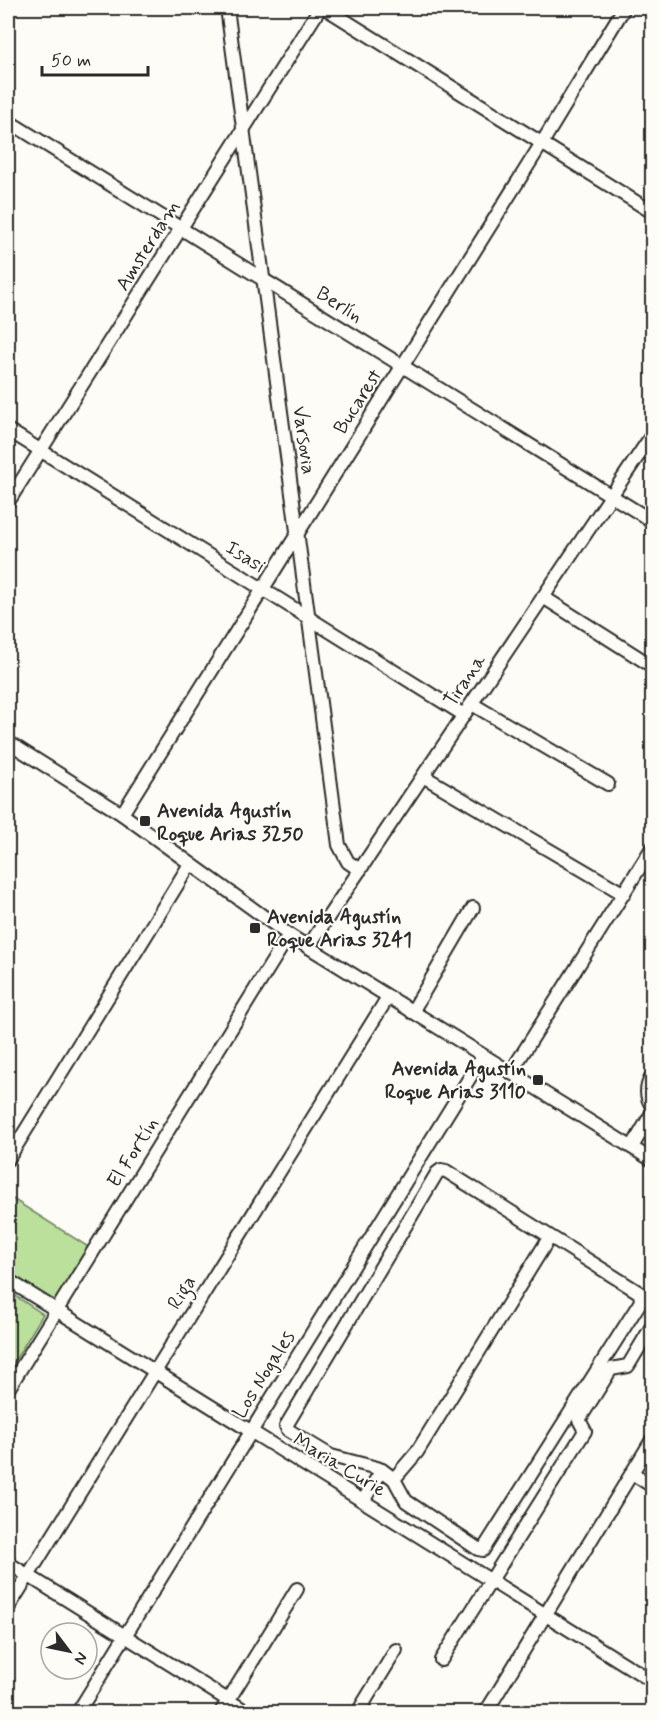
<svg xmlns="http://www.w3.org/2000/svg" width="660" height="1720" viewBox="0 0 660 1720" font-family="Mynerve,sans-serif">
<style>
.green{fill:#bae09b;stroke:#728663;stroke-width:1.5}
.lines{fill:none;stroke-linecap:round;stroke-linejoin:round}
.minor-casing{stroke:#2b2b2b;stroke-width:16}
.minor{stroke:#fdfcf7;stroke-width:12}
.poi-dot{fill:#2b2b2b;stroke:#fdfcf7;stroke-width:2}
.labels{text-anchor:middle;stroke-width:4.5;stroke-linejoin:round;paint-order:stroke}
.street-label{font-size:20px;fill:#2b2b2b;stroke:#fdfcf7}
.poi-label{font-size:20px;font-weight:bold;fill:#2b2b2b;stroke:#fdfcf7;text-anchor:start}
</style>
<rect width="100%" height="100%" fill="#fdfcf7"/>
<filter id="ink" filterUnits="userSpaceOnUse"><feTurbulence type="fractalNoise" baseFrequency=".0167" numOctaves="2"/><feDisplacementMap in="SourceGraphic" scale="12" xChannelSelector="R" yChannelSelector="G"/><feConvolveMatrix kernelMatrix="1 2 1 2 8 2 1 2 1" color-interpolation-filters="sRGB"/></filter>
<g filter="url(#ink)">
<g class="green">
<path d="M8 1196 90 1248 55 1302 8 1273Z"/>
<path d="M8 1291 43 1314 8 1372Z"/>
</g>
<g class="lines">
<defs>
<g id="minor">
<path d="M227 8 339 845 348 862 360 870"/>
<path d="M325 8 652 212"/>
<path d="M8 121 652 521"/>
<path d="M8 430 464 715"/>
<path d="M8 502 320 8"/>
<path d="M543 597 652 666"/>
<path d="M472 704 608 784"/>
<path d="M8 742 122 814 289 935 652 1160"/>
<path d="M423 776 624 894"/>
<path d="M122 814 542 143 624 8"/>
<path d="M308 947 652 435"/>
<path d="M412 1012 473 908"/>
<path d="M511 1072 652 848"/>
<path d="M652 1076C646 1086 645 1096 652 1106"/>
<path d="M632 1147 652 1113"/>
<path d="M8 1159 190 864"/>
<path d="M8 1280 652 1681"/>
<path d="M8 1389 289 935"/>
<path d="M382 1470 377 1468 331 1456 288 1430 286 1426 437 1173 441 1170 446 1171 640 1293 641 1301 483 1550 478 1549 406 1501 394 1479"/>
<path d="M632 1473 652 1486"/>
<path d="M363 1501 382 1470 394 1479 417 1452 549 1238"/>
<path d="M8 1563 247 1712"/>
<path d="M8 1608 388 997"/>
<path d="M441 1660 585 1431 579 1420 611 1369 628 1366 652 1326"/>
<path d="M78 1712 483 1056"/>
<path d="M221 1712 297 1589"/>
<path d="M358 1712 396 1650"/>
<path d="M486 1712 652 1440"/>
</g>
</defs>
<use href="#minor" class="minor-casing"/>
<use href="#minor" class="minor"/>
</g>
</g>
<g class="poi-dot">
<rect x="139" y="815" width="12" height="12" rx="3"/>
<rect x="249" y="922" width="12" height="12" rx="3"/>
<rect x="532" y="1074" width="12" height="12" rx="3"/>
</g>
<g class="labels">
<g class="street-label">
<text transform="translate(147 245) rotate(-58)" y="7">Amsterdam</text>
<text transform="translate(340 304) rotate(32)" y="7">Berlín</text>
<text transform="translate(357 401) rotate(-58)" y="7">Bucarest</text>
<text transform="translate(305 440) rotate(82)" y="7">Varsovia</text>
<text transform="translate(246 556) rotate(32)" y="7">Isasi</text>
<text transform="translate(464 680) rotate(-56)" y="7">Tirana</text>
<text transform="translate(132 1152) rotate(-58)" y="7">El Fortín</text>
<text transform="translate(181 1292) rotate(-58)" y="7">Riga</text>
<text transform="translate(263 1374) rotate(-58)" y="7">Los Nogales</text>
<text transform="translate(340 1464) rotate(31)" y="7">Maria Curie</text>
</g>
<g class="poi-label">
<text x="157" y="817">Avenida Agustín<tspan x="157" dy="23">Roque Arias 3250</tspan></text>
<text x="267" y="923">Avenida Agustín<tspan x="267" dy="23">Roque Arias 3241</tspan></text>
<text x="526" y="1075" text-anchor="end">Avenida Agustín<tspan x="526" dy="23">Roque Arias 3110</tspan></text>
</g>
</g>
<rect width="660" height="1720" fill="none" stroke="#fdfcf7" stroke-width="30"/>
<rect x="15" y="15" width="630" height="1690" fill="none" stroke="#2b2b2b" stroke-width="2" filter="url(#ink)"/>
<g transform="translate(69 1651) rotate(122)"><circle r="28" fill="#fdfcf7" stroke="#a9a8a5" stroke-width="1.5"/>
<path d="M0-4.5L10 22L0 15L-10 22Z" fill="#2b2b2b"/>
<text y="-9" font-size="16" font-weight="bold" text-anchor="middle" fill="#2b2b2b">N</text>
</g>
<path d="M42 66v9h106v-9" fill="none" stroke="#2b2b2b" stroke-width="3"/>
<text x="51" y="66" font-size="18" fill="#2b2b2b" stroke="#fdfcf7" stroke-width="4.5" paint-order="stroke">50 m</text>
</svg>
